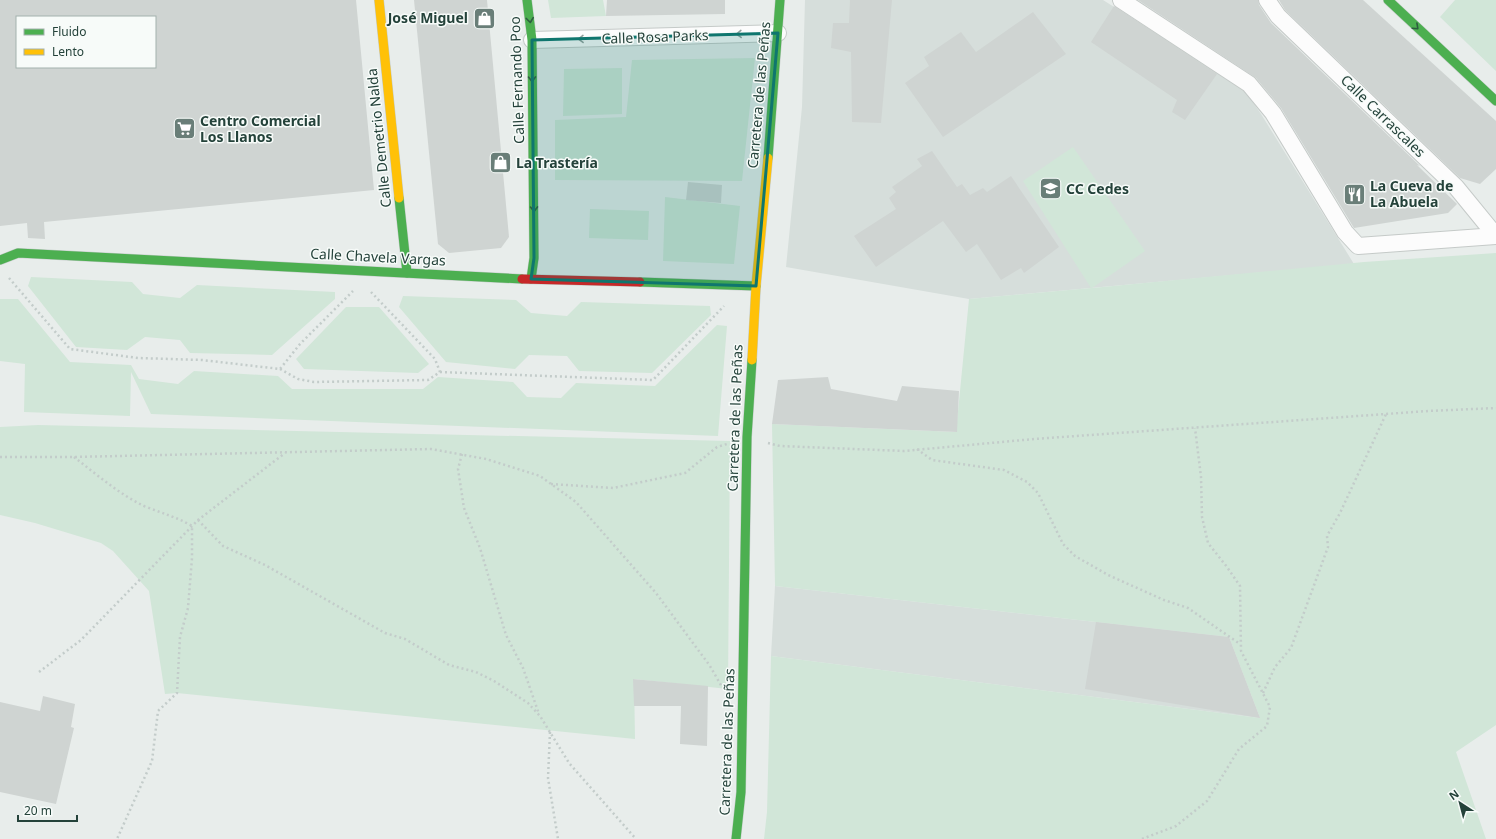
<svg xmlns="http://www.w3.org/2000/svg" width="1496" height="839" viewBox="0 0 1496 839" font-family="'Noto Sans',sans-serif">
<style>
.built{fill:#d6dedb}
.green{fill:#d1e6d8}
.building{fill:#cfd4d2;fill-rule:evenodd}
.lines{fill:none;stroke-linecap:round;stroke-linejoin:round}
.street-casing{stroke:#c5cac8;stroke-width:18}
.fast-casing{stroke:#c3cbc8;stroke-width:10}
.slow-casing{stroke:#c3cbc8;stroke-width:10}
.jam-casing{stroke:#c3cbc8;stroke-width:10}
.path{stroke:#c3ccca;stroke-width:2.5;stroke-dasharray:2 3;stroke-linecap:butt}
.street{stroke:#fcfcfc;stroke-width:16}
.fast{stroke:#4caf50;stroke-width:9}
.slow{stroke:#ffc107;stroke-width:9}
.jam{stroke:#c62828;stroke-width:9}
.oneway{stroke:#2e5d40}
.oneway2{stroke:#909f9b}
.marked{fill:#0f766e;fill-opacity:0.2;stroke:#0f766e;stroke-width:3;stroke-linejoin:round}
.labels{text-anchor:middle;stroke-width:3;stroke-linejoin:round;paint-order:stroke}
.poi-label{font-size:14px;font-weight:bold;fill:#24423a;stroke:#f7fbf9;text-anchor:start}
.street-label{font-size:14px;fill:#24423a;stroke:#f7fbf9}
</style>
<rect width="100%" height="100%" fill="#e8edeb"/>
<g class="built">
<path d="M805 0H1103L1243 88 1261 114 1354 264 969 299 786 267 802 107Z"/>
<path d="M775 586 1229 637 1260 718 771 656Z"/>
</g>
<g class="green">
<path d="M548 0H603L606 16 551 18Z"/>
<path d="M1455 0H1496V71L1440 17Z"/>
<path d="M755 58 742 181 555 180V120L626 117 632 60Z"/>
<path d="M622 68V114L563 116 564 69Z"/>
<path d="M1073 147 1145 251 1092 288 1364 262 1496 253V725L1456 752 1486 839H764L767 812 771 656 1260 718 1229 637 775 586 772 424 956 432 969 299 1091 288 1023 181Z"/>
<path d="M665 197 740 206 734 264 663 261Z"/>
<path d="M590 209 649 211 648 240 589 238Z"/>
<path d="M31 277 132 282 143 294 180 298 197 285 335 292V299L272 355 190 353 180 340 145 337 127 350 76 347 28 286Z"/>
<path d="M403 296 516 300 531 313 567 316 581 302 710 306 711 315 652 373 579 371 567 356 529 355 515 369 446 362 399 307Z"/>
<path d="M0 299H18L70 362 131 365 139 379 178 384 194 371 278 376 292 389H423L438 377 513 382 527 397 561 398 576 383 655 386 717 325 727 326 718 436 151 414 131 372 130 416 24 412 25 364 0 361Z"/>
<path d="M346 307H379L429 364 418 373 304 369 296 359Z"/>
<path d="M38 425 730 441 728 689 634 679 635 739 177 693 165 694 149 591 113 551 101 543 35 523 0 515V427Z"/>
</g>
<g class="building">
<path d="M0 0H356L374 190 44 222 45 239 28 238 27 223 0 226ZM17 17H155V67H17Z"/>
<path d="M414 0H487L509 237 501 248 449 253 438 244Z"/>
<path d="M607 0H725V14L606 16Z"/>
<path d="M850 0H892L881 123 852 122 851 52 831 48 833 23H849Z"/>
<path d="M1138 0H1258L1259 5 1271 23 1420 166 1417 165 1457 204 1448 213 1354 228 1281 108 1256 78Z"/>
<path d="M1279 0H1363L1496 121V169L1480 184 1460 178 1285 10Z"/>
<path d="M1114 6 1217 74 1185 120 1172 112 1177 100 1091 42Z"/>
<path d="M1033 12 1066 54 943 137 905 83 929 66 924 57 961 32 976 52Z"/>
<path d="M932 151 957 187 962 184 970 195 983 188 987 192 1011 176 1059 247 1024 273 1021 268 1001 280 977 244 966 252 943 221 876 267 854 236 896 209 889 198 896 192 892 187 922 166 917 159Z"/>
<path d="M688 182 722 185 721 203 686 200Z"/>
<path d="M828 377 831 389 897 401 902 386 959 391 957 432 772 424 778 380Z"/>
<path d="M1096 622 1229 637 1260 718 1085 689Z"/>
<path d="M633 679 708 686 707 746 680 744 681 706H634Z"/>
<path d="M43 696 75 704 71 727 74 728 56 804 0 792V702L40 711Z"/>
</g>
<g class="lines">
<defs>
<g id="street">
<path d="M1121 0 1249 84 1273 113 1345 232 1358 246 1496 236"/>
<path d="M1267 0 1278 16 1456 187 1496 236"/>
<path d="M532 40 778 33"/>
</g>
<g id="fast">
<path d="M527 0 532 40 534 258 531 279"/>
<path d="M1388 0 1496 101"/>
<path d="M768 158 780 0"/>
<path d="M399 198 407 273"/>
<path d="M0 260 18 253 522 279"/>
<path d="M640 282 756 286"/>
<path d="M736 839 741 792 747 437 752 360"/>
</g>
<g id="slow">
<path d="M379 0 399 198"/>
<path d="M752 360 756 286 768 158"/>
</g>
<path id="jam" d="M522 279 640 282"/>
</defs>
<use href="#street" class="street-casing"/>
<use href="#fast" class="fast-casing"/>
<use href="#slow" class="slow-casing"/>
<use href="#jam" class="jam-casing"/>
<g class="path">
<path d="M9 278 70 349 138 358 202 360 280 369 300 344 353 291"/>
<path d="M280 369 298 379 314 382 428 380 440 372 435 359 371 292"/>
<path d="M440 372 653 380 724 306"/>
<path d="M768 443 780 446 904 451 1034 439 1428 411 1496 408"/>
<path d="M917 449 932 460 1004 470 1027 482 1038 493 1063 544 1075 556 1108 575 1164 600 1188 608 1240 644"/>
<path d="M462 454 458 469 464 508 480 548 506 635 523 668 539 714"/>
<path d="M0 457H73L431 449 486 459 540 476 576 502 656 593 710 666 722 687"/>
<path d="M74 457C96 474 119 494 144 506 161 513 177 517 192 526V558L188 608 180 637 177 693 158 711 152 761 117 839"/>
<path d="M551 484 613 488 685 473 717 447 727 444"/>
<path d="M198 520 223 546 265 565 385 633 405 639 449 665 476 672 494 681 528 703 540 716 569 763 636 839"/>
<path d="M39 672 81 640 198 520 285 453"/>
<path d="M1263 693 1275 667 1291 648 1328 547 1327 536 1340 513 1386 414"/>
<path d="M550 732 548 778 558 839"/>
<path d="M1142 839 1176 826 1207 801 1239 749 1267 726 1270 707 1241 651 1240 586 1227 567 1208 543 1202 517 1201 477 1195 428"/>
</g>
<use href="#street" class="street"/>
<use href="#fast" class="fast"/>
<use href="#slow" class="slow"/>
<use href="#jam" class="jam"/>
</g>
<defs><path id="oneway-chevron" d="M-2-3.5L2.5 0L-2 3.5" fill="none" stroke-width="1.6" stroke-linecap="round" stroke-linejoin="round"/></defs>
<g class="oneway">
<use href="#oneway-chevron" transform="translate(530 20) rotate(83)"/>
<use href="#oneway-chevron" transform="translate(1416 27) rotate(43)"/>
<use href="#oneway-chevron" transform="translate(532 79) rotate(89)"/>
<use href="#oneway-chevron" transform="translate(534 209) rotate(89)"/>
</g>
<g class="oneway2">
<use href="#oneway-chevron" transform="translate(739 34) rotate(178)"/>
<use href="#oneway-chevron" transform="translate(581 39) rotate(179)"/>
</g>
<path class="marked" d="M778 33 756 286 531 279 534 258 532 40Z"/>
<defs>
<symbol id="shop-square" viewBox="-11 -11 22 22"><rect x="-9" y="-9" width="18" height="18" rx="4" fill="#697e78" stroke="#f7fbf9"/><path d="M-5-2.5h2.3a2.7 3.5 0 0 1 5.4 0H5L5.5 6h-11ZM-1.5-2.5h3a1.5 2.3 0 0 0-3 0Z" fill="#fff"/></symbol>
<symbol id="supermarket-square" viewBox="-11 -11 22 22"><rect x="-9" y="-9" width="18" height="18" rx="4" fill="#697e78" stroke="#f7fbf9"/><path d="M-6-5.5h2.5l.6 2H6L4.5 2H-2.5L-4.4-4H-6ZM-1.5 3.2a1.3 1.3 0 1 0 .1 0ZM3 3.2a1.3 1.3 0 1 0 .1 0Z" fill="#fff"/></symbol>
<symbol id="school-square" viewBox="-11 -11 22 22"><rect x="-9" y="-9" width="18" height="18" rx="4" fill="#697e78" stroke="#f7fbf9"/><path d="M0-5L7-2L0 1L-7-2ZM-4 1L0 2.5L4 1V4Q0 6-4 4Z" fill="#fff"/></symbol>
<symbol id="restaurant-square" viewBox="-11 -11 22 22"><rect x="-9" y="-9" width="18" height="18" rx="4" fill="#697e78" stroke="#f7fbf9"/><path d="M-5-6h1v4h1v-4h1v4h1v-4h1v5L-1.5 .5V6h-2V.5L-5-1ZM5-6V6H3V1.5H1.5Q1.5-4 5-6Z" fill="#fff"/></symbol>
</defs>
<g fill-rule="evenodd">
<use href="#shop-square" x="472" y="6" width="25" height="25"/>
<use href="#supermarket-square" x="172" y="116" width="25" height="25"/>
<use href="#shop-square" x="488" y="150" width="25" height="25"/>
<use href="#school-square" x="1038" y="176" width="25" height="25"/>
<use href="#restaurant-square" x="1342" y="182" width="25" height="25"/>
</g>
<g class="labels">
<g class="poi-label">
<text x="468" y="23" text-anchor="end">José Miguel</text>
<text x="200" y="126">Centro Comercial<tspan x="200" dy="16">Los Llanos</tspan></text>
<text x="516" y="168">La Trastería</text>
<text x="1370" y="191">La Cueva de<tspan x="1370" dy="16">La Abuela</tspan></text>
<text x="1066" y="194">CC Cedes</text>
</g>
<g class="street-label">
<text transform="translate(655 37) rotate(-2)" y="5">Calle Rosa Parks</text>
<text transform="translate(517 80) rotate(-92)" y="5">Calle Fernando Poo</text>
<text transform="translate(759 95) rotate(-85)" y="5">Carretera de las Peñas</text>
<text transform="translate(1383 116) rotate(44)" y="5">Calle Carrascales</text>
<text transform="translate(379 138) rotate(-96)" y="5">Calle Demetrio Nalda</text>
<text transform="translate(378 257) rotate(3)" y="5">Calle Chavela Vargas</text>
<text transform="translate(735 418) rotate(-88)" y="5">Carretera de las Peñas</text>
<text transform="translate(727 742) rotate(-88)" y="5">Carretera de las Peñas</text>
</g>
</g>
<rect x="16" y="16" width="140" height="52" fill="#f7fbf9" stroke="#a3b1ad"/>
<rect x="24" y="29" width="20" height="6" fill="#4caf50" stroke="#a3b1ad"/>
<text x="52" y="36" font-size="12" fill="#24423a">Fluido</text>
<rect x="24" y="49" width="20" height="6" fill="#ffc107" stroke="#a3b1ad"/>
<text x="52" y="56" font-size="12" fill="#24423a">Lento</text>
<g transform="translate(1460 803) rotate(324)" stroke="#f7fbf9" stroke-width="3" paint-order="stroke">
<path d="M0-3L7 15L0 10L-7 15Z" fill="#24423a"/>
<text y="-6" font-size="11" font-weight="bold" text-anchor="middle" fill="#24423a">N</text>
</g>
<path d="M18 815v6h59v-6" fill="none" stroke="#24423a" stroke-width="2"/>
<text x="24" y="815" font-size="12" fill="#24423a" stroke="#f7fbf9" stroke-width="3" paint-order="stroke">20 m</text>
</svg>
